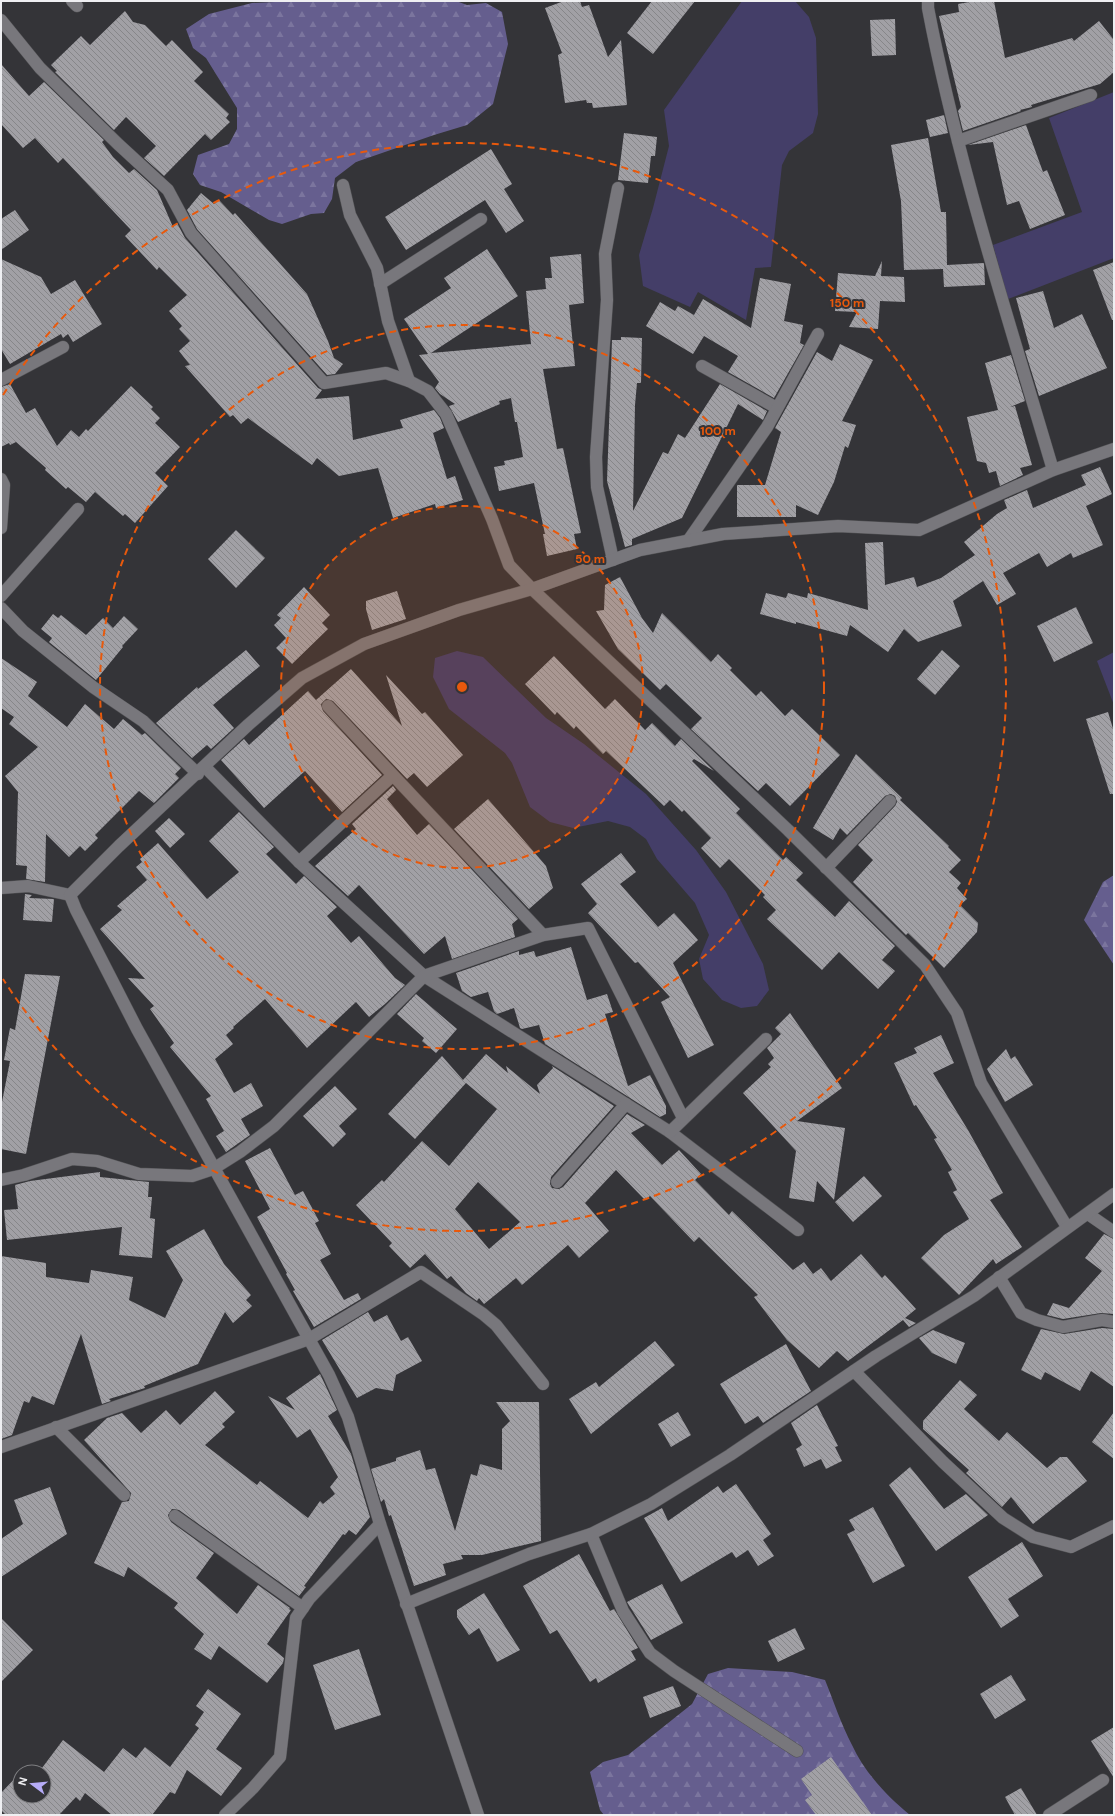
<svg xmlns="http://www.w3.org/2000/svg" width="1115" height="1816" viewBox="0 0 1115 1816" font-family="'DM Sans',sans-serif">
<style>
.green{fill:#443e68}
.forest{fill:url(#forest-firs)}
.building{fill:url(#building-back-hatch);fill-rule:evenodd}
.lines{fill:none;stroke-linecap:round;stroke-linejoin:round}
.minor-casing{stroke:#535356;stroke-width:13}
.minor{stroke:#78777c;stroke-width:12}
.ring{fill:none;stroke:#e8590c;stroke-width:2;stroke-dasharray:7 5}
.centre{fill:#e8590c;stroke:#343438;stroke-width:2}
.ring-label{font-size:12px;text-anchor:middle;font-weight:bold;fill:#e8590c;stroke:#343438;stroke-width:4;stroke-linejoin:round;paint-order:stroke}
</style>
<defs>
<pattern id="forest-firs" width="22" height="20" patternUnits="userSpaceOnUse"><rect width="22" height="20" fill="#655e8e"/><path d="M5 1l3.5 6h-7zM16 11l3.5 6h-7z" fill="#7b759e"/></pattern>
<pattern id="building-back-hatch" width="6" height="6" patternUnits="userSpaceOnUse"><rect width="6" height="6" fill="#a1a0a5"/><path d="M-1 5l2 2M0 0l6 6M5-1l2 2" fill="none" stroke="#868689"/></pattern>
</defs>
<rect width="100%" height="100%" fill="#343438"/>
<g class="green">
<path d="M742 1H795L809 17 816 38 818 114 813 133 789 151 782 165 771 267 755 268 746 320 698 292 690 307 643 286 639 255 653 208 669 146 664 110Z"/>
<path d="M1114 92V258L1008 299 993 245 1082 212 1049 118Z"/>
<path d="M457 651 483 657 546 718 584 744 646 794 696 850 726 892 763 964 769 990 757 1006 741 1008 722 1000 703 979 699 959 709 935 695 903 657 859 646 839 630 827 608 821 573 828 550 822 530 807 512 763 505 753 449 709 433 677 435 658Z"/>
<path d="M1114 652V705L1097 661Z"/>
</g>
<g class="forest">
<path d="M277 1H456L467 5 486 3 502 12 508 44 493 104 467 125 434 135 356 162 335 178 332 199 324 213 311 214 282 224 269 220 221 192 200 185 193 174 198 155 229 144 237 129V108L206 58 193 48 186 29 209 14 252 3 275 2Z"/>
<path d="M1114 875V965L1084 920 1103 882Z"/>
<path d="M728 1668 792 1672 825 1680C834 1702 841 1724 852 1745 864 1772 888 1797 910 1815H604L600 1810 590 1772 603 1762 628 1755 692 1704 708 1674Z"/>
</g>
<g class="building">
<path d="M564 1H580L582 7 589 5 608 57 621 40 627 105 593 108 592 103H587L586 100 565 103 558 55 562 53 545 8Z"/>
<path d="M652 1H695L653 54 627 33Z"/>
<path d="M975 1H994L1005 58 1072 38 1074 41 1099 21 1114 40V72L1100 84 1031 105 1032 107 1020 110 1021 111 963 131 958 111 961 107 939 16 959 12 958 4Z"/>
<path d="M125 11 133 22 145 25 166 46 172 40 203 72 194 81 229 114 226 118 230 122 211 140 205 134 164 176 144 158 156 146 126 117 114 130 55 72 57 71 51 65 81 36 90 45Z"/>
<path d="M895 19 896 55 872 56 870 20Z"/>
<path d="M1 64 29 96 44 82 104 140 102 142 113 157 129 173 134 169 157 190 173 227 177 223 185 238 318 388 322 390 315 399 349 396 353 440 403 428 400 420 434 410 440 418 444 428 433 433 447 479 455 476 463 500 436 508 435 504 393 518 378 468 339 476 317 458 312 465 248 418 241 424 233 415 230 417 185 366 190 365 179 351 190 341 179 329 182 326 169 311 187 295 159 267 157 270 125 236 131 230 63 158 58 163 35 138 23 148 1 124Z"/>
<path d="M944 115 948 133 930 137 926 120Z"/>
<path d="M1026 125 1043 172 1047 170 1065 215 1030 229 1019 201 1007 205 993 142 968 145Z"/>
<path d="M624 133 657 137 655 156H651L648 183 618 180Z"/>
<path d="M928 138 941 212H946L947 265 984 263 985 285 944 287 943 269 904 270 901 201 891 145Z"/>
<path d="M491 149 512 184 504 189 524 221 506 233 485 200 406 250 385 217Z"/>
<path d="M201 193 214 204 219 200 233 215 235 213 307 294 328 341 334 358 343 364 335 374 327 375 197 229 187 210Z"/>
<path d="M15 210 29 230 1 250V219Z"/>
<path d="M487 249 518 296 431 353 531 344 526 291 546 289 545 278H552L550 257 581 254 584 303 569 305 575 366 543 369 557 449 563 448 581 533 574 534 577 549 547 556 543 534H545L534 483 499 491 494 467 505 465 504 461 523 457 517 422H515L511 398 499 401 500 404 458 422 449 406 455 404 440 394 435 388 439 382 419 355 428 354 404 319 451 288 444 278Z"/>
<path d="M1 259 41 277 51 294 75 280 102 324 73 342 68 334 63 338 61 334 10 364 1 349Z"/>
<path d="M882 261 881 276 904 277 905 302 880 301 878 329 849 327 857 312 835 311 838 273 875 276Z"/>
<path d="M1114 262V320H1112L1093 270Z"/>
<path d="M760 278 791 284 784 321 803 325 800 343 804 345 774 398 728 372 738 356 704 336 693 354 646 326 660 302 675 311 678 306 694 315 703 299 751 328Z"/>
<path d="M1043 291 1054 328 1082 314 1107 368 1039 396 1025 351 1030 349 1016 298Z"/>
<path d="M621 337 642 338 641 383H637L635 405 633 511 663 452 668 454 678 434 685 438 720 384 767 411 763 420 738 404 682 518 632 539V545L625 547 607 481 612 340H621Z"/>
<path d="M840 344 873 360 842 421 856 425 848 448 845 446 834 482 818 515 796 505V517H737V485H765L781 432 775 428 817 352 832 361Z"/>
<path d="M1011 355 1025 401 1010 407 1015 406 1032 465 1020 468 1023 475 1000 486 996 471 989 473 986 463 977 461 967 417 998 410 985 363Z"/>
<path d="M10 384 26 413 35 408 57 446 71 430 79 437 86 429 88 431 131 386 153 407 151 409 160 418 155 423 180 447 155 473 168 486 135 523 125 514 123 516 95 492 86 502 68 487 66 489 45 470 46 468 16 442 10 445 9 443 1 447V387Z"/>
<path d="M1100 467 1112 494 1086 506 1103 545 1073 558 1071 553 1047 567 1039 553 1003 573 1016 594 997 605 983 581 953 601 962 626 918 642 904 629 888 652 850 625 847 636 796 622V624L760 614 766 593 786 598 788 593 807 598 808 593 868 610 865 543 883 542 885 585 914 577 917 587 941 578 975 555 964 542 997 514 1007 508 1004 500 1027 490 1033 508 1086 485 1081 475Z"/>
<path d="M236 530 265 558 236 588 208 559Z"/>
<path d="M620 577 642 618 653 633 662 613 711 662 718 654 732 668 730 670 756 696 761 691 785 716 792 709 840 755 790 806 766 783 758 791 691 729 702 718 666 684 660 690 618 649 596 611 604 610 605 585Z"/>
<path d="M304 587 330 615 322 623 328 629 292 664 276 648 286 638 274 625 281 618 277 615Z"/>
<path d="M397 591 406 619 372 630 366 609V601Z"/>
<path d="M1076 607 1093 643 1054 662 1037 626Z"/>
<path d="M53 614 58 618 61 615 86 635 103 618 113 628 124 616 138 629 122 646 123 647 96 680 49 642 52 638 41 629Z"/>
<path d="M246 650 260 666 213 705 234 728 211 749 207 745 192 758 156 723 197 687 198 689Z"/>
<path d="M942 650 960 666 935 695 917 679Z"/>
<path d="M554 656 605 709 615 699 645 730 652 723 675 746 681 739 714 771 694 759 692 761 740 809 736 813 783 860 786 857 803 873 796 880 835 917 849 901 895 946 882 960 895 971 878 989 839 952 822 970 767 919 776 910 763 897 765 895 729 859 720 868 701 848 711 838 684 810 682 812 670 800 664 806 606 751 603 754 576 726 574 729 557 712 555 715 525 684Z"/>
<path d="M1 658 37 682 28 696 67 727 85 704 114 729 123 719 142 735 145 733 181 768 175 774 179 778 154 803 139 791 95 835 98 838 85 851 80 846 69 857 46 834 45 882 26 879 27 866 16 865 18 792 5 776 38 747 9 724 14 717 1 708Z"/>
<path d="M351 669 402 726 386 675 422 714 425 712 463 755 427 787 414 773 407 779 333 701 326 699 321 704 323 711 382 775 342 812 305 771 264 808 221 760 244 739 249 745 308 691 316 700Z"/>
<path d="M1108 712 1114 732V794H1110L1086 719Z"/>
<path d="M856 754 902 798 900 800 949 846 948 847 961 860 949 872 961 883 957 888 967 899 960 905 978 923 977 932 944 968 908 933 906 935 853 882 873 860 858 845 895 806 897 802 895 796 891 794 885 796 847 835 840 828 833 840 813 828Z"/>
<path d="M393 786 396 790 387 799 417 835 429 824 518 919 512 924 515 937 452 959 445 936 424 954 359 885 348 896 315 866 356 829 352 824Z"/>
<path d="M488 799 546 866 553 888 529 909 454 829Z"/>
<path d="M239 812 274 847 266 854 296 884 304 876 337 907 327 916 351 943 359 936 395 978 405 985 385 1004 369 1017 356 1002 307 1048 265 999 233 1027 234 1028 226 1035 233 1044 215 1059 234 1093 251 1083 263 1106 241 1119 250 1135 226 1152 216 1136 224 1131 206 1099 211 1096 170 1047 174 1043 150 1009 154 1006 128 978 145 979 100 929 122 910 117 906 147 880 136 867 142 862 140 859 158 843 207 899 239 872 209 841Z"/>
<path d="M169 818 185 834 170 848 155 831Z"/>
<path d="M621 853 636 872 620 884 658 927 674 913 698 940 673 963 714 1045 688 1058 661 1002 670 997 638 962 635 963 588 913 597 904 581 884Z"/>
<path d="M25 894 32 895 29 898 54 899 52 922 23 920Z"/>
<path d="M571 947 587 1000 607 994 613 1012 605 1014 628 1086 650 1075 666 1106V1114L660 1117 545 1044 539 1025 522 1029 520 1028 514 1008 497 1014 494 1011 488 992 471 997 462 991 456 973 519 951V955L534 951 536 957Z"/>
<path d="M25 974 60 976 26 1154 1 1149V1107L10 1061 4 1060 10 1028 15 1030Z"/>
<path d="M416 994 457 1029 436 1053 422 1041 424 1038 397 1014Z"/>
<path d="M790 1013 842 1088 797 1121 845 1128 834 1200 817 1181 814 1202 789 1198 796 1151 743 1093 771 1067 768 1064 774 1058 767 1048 781 1034 775 1028Z"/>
<path d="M941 1035 954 1063 933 1073 968 1130 1003 1193 990 1200 1022 1247 996 1264 993 1259 959 1295 921 1258 944 1235 969 1219 953 1192 957 1190 948 1172 952 1170 934 1139 937 1138 916 1105 914 1106 894 1063 917 1053 914 1048Z"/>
<path d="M1006 1049 1011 1059 1015 1056 1033 1085 1005 1102 987 1069Z"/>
<path d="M486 1054 508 1073 506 1066 540 1094 537 1085 553 1068 552 1066 614 1106 551 1177 550 1184 552 1188 559 1189 563 1187 627 1114 645 1125 631 1133 662 1165 679 1150 701 1174 695 1180 729 1215 732 1211 793 1270 804 1262 813 1274 821 1268 831 1281 861 1254 882 1278 885 1275 916 1309 905 1318 916 1323 909 1327 903 1320 848 1361 837 1351 819 1368 787 1340 754 1297 758 1295 699 1237 694 1242 650 1196 645 1200 616 1170 585 1203 609 1231 579 1258 568 1245 522 1285 516 1278 484 1304 479 1298 477 1301 466 1293 451 1276 447 1279 425 1254 410 1268 389 1246 392 1243 356 1205 382 1180 384 1182 422 1141 449 1166 497 1109 466 1083 415 1139 388 1114 442 1056 463 1080ZM478 1182 520 1222 489 1249 455 1209Z"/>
<path d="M335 1086 357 1109 339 1126 346 1134 333 1147 303 1116Z"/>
<path d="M270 1148 295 1195 303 1191 319 1221 315 1223 331 1254 320 1260 344 1300 358 1293 361 1299 314 1327 293 1291 295 1290 286 1274 287 1273 257 1217 270 1209 245 1161Z"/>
<path d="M100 1172V1177L149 1182 148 1197H152L150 1218 155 1219 152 1258 119 1255 122 1227 7 1240 4 1210 18 1209 15 1185 30 1181Z"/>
<path d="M864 1176 882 1196 853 1222 835 1202Z"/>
<path d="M204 1229 224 1264 251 1295 246 1300 252 1306 233 1323 225 1312 198 1364 144 1386 145 1388 109 1399 111 1401 102 1404 81 1334 54 1405 32 1396 29 1403 24 1401 12 1435 1 1439V1256L46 1263V1277L89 1283 91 1270 133 1277 129 1300 165 1318 183 1280 166 1251Z"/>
<path d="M1104 1234 1114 1239V1314L1101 1313 1063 1319 1047 1315 1053 1303 1069 1308 1102 1271 1085 1258Z"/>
<path d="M368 1312 374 1322 387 1315 401 1341 408 1337 422 1361 396 1375 393 1391 376 1388 357 1398 322 1340Z"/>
<path d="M1102 1328 1114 1329V1387L1091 1371 1080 1391 1045 1372 1041 1380 1021 1370 1041 1329 1064 1334Z"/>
<path d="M933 1330 965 1343 956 1364 932 1353 919 1338Z"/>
<path d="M655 1341 675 1365 591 1434 569 1399 596 1382 599 1387Z"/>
<path d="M786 1344 811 1391 763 1423 758 1416 745 1424 720 1384Z"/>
<path d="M320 1374 337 1410 328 1416 351 1454 370 1517 356 1535 349 1530 345 1535 343 1534 304 1586 306 1587 299 1596 179 1510 172 1509 168 1515 171 1522 214 1553 196 1578 237 1614 258 1585 290 1608 289 1609 291 1610 267 1644 284 1658 283 1663 267 1683 219 1646 211 1660 194 1649 204 1634 174 1608 178 1603 128 1567 124 1577 94 1563 122 1502 129 1501 131 1493 84 1440 107 1418 122 1413 141 1433 166 1410 180 1425 215 1391 235 1412 222 1424 225 1427 205 1445 257 1485 260 1481 308 1518 320 1501 323 1504 335 1494 330 1487 338 1477 310 1429 297 1438 268 1396 295 1410 286 1398Z"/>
<path d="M960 1380 977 1395 964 1409 999 1441 1007 1432 1047 1468 1060 1457H1067L1087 1481 1033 1524 1011 1497 1002 1507 966 1473 969 1470 923 1429V1421Z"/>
<path d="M496 1402H539L541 1541 482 1555H461L463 1559 443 1564 446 1575 414 1586 391 1515 389 1516 384 1499 381 1502 371 1469 396 1461V1458L420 1450 426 1470 435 1468 455 1531 471 1474 477 1476 480 1464 502 1470V1429L510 1421Z"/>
<path d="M817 1405 838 1446 835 1447 842 1461 826 1469 821 1459 804 1467 796 1449 802 1445 791 1423Z"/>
<path d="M678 1412 691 1435 671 1447 658 1424Z"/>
<path d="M1114 1412V1459L1092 1442Z"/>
<path d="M910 1467 944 1509 966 1494 988 1515 936 1551 889 1485Z"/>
<path d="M736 1484 771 1534 763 1540 774 1556 758 1566 748 1550 736 1558 732 1552 681 1582 644 1518 662 1508 668 1521 718 1486 723 1493Z"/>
<path d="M50 1487 67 1534 1 1577V1539L23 1524 14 1500Z"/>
<path d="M873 1507 905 1566 873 1583 847 1534 855 1530 849 1520Z"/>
<path d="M1022 1542 1043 1576 1008 1599 1019 1616 1001 1628 968 1577Z"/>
<path d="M579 1554 610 1611 614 1609 638 1648 631 1651 636 1660 598 1683 596 1678 590 1682 557 1630 550 1634 523 1586Z"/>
<path d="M662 1584 683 1623 651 1640 627 1602Z"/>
<path d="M484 1593 520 1650 497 1662 479 1628 469 1635 457 1617V1610Z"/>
<path d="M1 1618 33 1650 1 1682Z"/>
<path d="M795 1628 805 1649 778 1662 768 1641Z"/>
<path d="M359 1649 381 1715 335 1730 313 1665Z"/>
<path d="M1011 1675 1026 1700 995 1719 980 1694Z"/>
<path d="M673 1686 681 1706 650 1718 643 1697Z"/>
<path d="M208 1689 241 1714 216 1749 242 1768 221 1796 187 1770 175 1794 170 1792 152 1815H112L85 1793 80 1801 76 1797 59 1815H6L1 1810V1793L20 1773V1797L44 1796V1772H39L63 1740 104 1772 123 1748 136 1758 145 1747 170 1767 199 1728 195 1725 204 1712 196 1706Z"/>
<path d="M1114 1727V1778L1091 1741Z"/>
<path d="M831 1757 872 1815H816L805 1800 812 1795 801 1779Z"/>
<path d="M1021 1788 1037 1815H1015L1005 1797Z"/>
</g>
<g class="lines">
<defs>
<g id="minor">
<path d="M72 1 77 6"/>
<path d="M928 1V8C958 165 1008 317 1053 470"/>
<path d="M1 20 40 68 118 144 168 190 191 233 324 383 386 373 409 381 428 391 446 414 492 519 509 565 532 589 788 830 925 965 957 1013 981 1083 1067 1227"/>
<path d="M958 141 1091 95"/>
<path d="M343 185 350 215 377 268 388 321 409 381"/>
<path d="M380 284 481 219"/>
<path d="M702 366 777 408"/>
<path d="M1 380 63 347"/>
<path d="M1 479 4 485 1 528"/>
<path d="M688 541 767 427 818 334"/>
<path d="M613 560 597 487 596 457 607 300 605 254 618 188"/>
<path d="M1 596 78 509"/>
<path d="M1 608 23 631 93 687 143 721 198 774"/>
<path d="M328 706 543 935"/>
<path d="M205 767 299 862 424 976 670 1132 798 1230"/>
<path d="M299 862 392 776"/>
<path d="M826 868 890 801"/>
<path d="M1 888 28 886 70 895"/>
<path d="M70 895 119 846 248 725 302 678 364 644 459 610 532 589 640 550 723 534 838 526 919 530 1053 470 1114 449"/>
<path d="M70 895 76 910 137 1029 329 1375 348 1417 380 1524 478 1815"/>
<path d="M670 1132 766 1039"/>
<path d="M1 1180 24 1175 72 1159 97 1161 139 1174 192 1176 213 1169 240 1152 274 1126 424 976 543 935 588 928 683 1118"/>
<path d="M557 1182 626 1104"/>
<path d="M1088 1214 1114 1232"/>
<path d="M999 1277 1021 1313 1037 1320 1063 1327 1102 1320 1114 1322"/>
<path d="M854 1371 943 1462 1003 1518 1033 1537 1071 1547 1114 1526"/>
<path d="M56 1427 124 1495"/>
<path d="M1 1447 309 1339 421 1272 483 1314 496 1325 543 1384"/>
<path d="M175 1516 303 1608"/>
<path d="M591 1534 623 1611 650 1653 674 1671 797 1751"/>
<path d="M406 1604 529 1554 591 1534 651 1504 730 1455 876 1356 974 1296 1114 1194"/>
<path d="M225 1815 253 1788 280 1757 296 1618 309 1599 380 1524"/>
<path d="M1049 1815 1103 1780"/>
</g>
</defs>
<use href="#minor" class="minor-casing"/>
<use href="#minor" class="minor"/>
</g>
<circle cx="462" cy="687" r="181" fill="#e8590c" fill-opacity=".12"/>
<g class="ring">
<circle cx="462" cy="687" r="181"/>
<circle cx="462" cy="687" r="362"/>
<path d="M3 395A544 544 0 1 1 3 979"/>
</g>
<circle cx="462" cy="687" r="6" class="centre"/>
<g class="ring-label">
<text x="847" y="307">150 m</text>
<text x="718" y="435">100 m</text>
<text x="590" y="563">50 m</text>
</g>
<rect width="1115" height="1816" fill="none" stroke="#efeff2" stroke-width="4"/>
<g transform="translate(32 1784) rotate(286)"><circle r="19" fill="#343438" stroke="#7f7f82"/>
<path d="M0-3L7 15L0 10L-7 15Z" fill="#b6acf8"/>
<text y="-6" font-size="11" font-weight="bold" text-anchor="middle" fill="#efeff2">N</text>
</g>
</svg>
